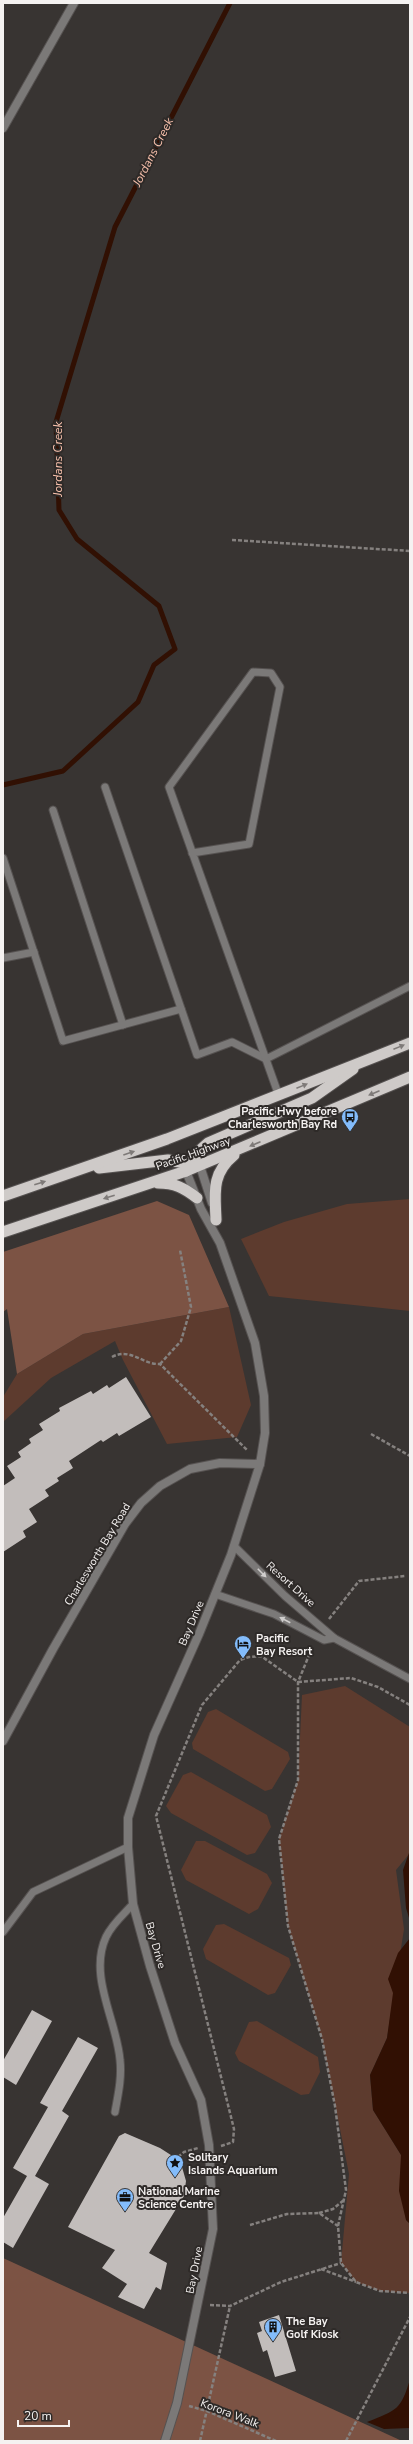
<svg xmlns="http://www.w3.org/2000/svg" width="413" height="2444" viewBox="0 0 413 2444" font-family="'Nunito Sans',sans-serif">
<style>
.green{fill:#5d3b2e}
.forest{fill:#7c5344}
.water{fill:#311003}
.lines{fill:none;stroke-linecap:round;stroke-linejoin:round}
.stream{stroke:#311003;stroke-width:5}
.building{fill:#c2bdbb}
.service-casing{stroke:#565251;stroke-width:9}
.minor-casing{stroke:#565251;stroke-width:10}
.tertiary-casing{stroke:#565251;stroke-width:10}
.trunk-casing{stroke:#565251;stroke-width:13}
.path{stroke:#85817f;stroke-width:2.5;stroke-dasharray:4 2;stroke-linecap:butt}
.service{stroke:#7b7978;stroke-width:7}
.minor{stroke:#7b7978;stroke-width:8}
.tertiary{stroke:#7b7978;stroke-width:8}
.trunk{stroke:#cecac8;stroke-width:11}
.oneway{fill:#7e7a78}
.oneway2{fill:#d0cecd}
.labels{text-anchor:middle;stroke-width:4;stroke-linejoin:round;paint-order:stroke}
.poi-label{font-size:11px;font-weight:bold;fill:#f5f2f1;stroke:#2e2a28;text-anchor:start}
.street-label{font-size:11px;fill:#f5f2f1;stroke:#2e2a28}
.water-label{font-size:12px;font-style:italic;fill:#fec5b0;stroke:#2e2a28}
</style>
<rect width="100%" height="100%" fill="#383432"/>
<g class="green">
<path d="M410 1199V1311L269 1296 241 1239 284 1222 347 1204Z"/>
<path d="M229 1307 251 1405 237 1437 167 1444 123 1360 115 1341 51 1378 3 1422V1397L17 1374 83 1334Z"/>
<path d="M345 1686 410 1727V1853L396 1870 404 1929 387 2038 370 2075 373 2110 401 2155 406 2220 410 2224 409 2293 380 2291 356 2282 341 2263 349 2174 322 2039 288 1926 279 1839 298 1780 302 1695Z"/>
<path d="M216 1709 288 1752 290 1759 272 1789 265 1791 193 1749 192 1743 208 1712Z"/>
<path d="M191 1772 267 1815 271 1827 255 1853 247 1855 171 1813 166 1806 183 1775Z"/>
<path d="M196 1841H205L267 1874 272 1883 258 1909 249 1914 186 1880 181 1870Z"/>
<path d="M224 1924 289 1958 291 1965 275 1993 268 1995 206 1959 203 1949 216 1925Z"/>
<path d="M257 2021 318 2057 320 2072 309 2094 301 2095 239 2061 235 2053 249 2022Z"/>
</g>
<g class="forest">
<path d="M157 1201 189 1215 229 1307 83 1334 17 1374 7 1309 3 1312V1252Z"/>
<path d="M3 2258 402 2441H3Z"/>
</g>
<g class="water">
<path d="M410 1850V1921L406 1908 403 1870Z"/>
<path d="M410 1938V2224L406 2220 399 2191 401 2155 373 2110 370 2075 387 2038 393 1993 388 1979 398 1953Z"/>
<path d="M410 2379V2428L384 2429 367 2422C397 2410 401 2410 410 2379Z"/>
</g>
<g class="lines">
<path class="stream" d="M3 785 63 771 138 702 154 665 175 649 159 606 77 539 59 510 56 422 115 227 230 3"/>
</g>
<g class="building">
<path d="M126 1377 151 1417 119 1436 117 1433 103 1442 101 1440 69 1461 73 1468 57 1478 59 1481 45 1490 49 1496 29 1509 37 1522 23 1531 26 1537 3 1552V1486L15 1478 7 1466 21 1457 18 1452 31 1443 29 1439 43 1430 39 1424 60 1411 59 1408 91 1391 93 1394 107 1385 109 1388Z"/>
<path d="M32 2010 52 2021 16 2085 3 2077V2061Z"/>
<path d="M78 2037 98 2048 62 2111 69 2116 35 2176 49 2184 13 2248 3 2242V2218L27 2176 13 2168 48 2107 40 2103Z"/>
<path d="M125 2133 160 2148 174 2157 182 2167 186 2181 184 2196 149 2253 167 2263 161 2290 156 2287 144 2309 118 2297 127 2284 102 2268 115 2250 68 2227 119 2136Z"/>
<path d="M279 2315 296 2371 275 2377 267 2350 263 2352 257 2333 262 2331 259 2322Z"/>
</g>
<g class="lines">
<defs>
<g id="service">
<path d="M105 787 197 1055 232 1042 266 1059 410 986"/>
<path d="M53 810 123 1025"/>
<path d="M192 853 249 844 280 687 271 673 253 672 169 787 279 1096"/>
<path d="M3 858 63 1041 181 1009"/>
<path d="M3 958 34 952"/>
<path d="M234 1546 285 1596 334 1638 410 1679"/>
<path d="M215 1594 274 1614 324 1640 334 1638"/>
<path d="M3 1932 33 1892 128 1847"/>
<path d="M115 2112C118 2095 122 2078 120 2060 117 2021 88 1976 106 1937 112 1924 124 1914 133 1904"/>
</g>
<g id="minor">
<path d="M3 128 74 3"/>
<path d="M165 2441 177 2403 213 2229 209 2145 201 2100 175 2043 150 1966 133 1904 128 1847V1818L154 1735 199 1634 231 1555 260 1464"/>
</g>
<g id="tertiary">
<path d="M200 1166 212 1203"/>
<path d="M3 1741 53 1649 125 1524 141 1503 160 1486 190 1469 220 1463 260 1464 265 1433 264 1396 255 1343 220 1243 201 1209 186 1171"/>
</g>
<g id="trunk">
<path d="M99 1168 168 1160 197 1165"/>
<path d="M186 1171 199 1151 208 1143 312 1098 353 1069"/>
<path d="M158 1183C175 1183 184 1188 197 1198"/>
<path d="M3 1196 167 1139 410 1043"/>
<path d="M216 1220C215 1193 211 1174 234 1155"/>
<path d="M3 1232 186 1171 410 1077"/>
</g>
</defs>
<use href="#service" class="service-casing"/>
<use href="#minor" class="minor-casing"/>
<use href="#tertiary" class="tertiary-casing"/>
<use href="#trunk" class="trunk-casing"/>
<g class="path">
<path d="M232 540 410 551"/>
<path d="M112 1357C130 1347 143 1365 160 1364L248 1451"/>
<path d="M160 1364 181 1341 191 1307 180 1250"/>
<path d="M371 1434 410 1456"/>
<path d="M329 1619 359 1581 405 1576"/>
<path d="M312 1648 298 1682V1780L279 1839 288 1926 322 2039 335 2106 346 2190 338 2226 341 2263 356 2282 380 2291 410 2293"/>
<path d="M221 2146 233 2142 234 2129 156 1816 202 1705 240 1660 249 1657 261 1656 298 1682 351 1678 378 1687 410 1705"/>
<path d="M178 2157 184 2152 198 2148"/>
<path d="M319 2213 333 2209 344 2200"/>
<path d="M250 2225 287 2214 319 2213 338 2226"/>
<path d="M321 2269 356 2282"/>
<path d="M210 2305 230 2306 281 2282 341 2263"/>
<path d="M189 2406 207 2411 276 2441"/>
<path d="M200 2441 230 2306"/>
<path d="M346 2441 410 2317"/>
</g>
<use href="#service" class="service"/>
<use href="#minor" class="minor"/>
<use href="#tertiary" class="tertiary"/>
<use href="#trunk" class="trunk"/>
</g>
<defs><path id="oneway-solid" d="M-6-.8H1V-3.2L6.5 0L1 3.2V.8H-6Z"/></defs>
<g class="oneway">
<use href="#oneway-solid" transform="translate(399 1047) rotate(-22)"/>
<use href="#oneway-solid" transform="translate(302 1086) rotate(-22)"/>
<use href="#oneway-solid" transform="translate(374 1093) rotate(157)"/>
<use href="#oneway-solid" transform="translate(255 1144) rotate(157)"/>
<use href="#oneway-solid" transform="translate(129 1153) rotate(-19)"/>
<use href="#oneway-solid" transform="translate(40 1183) rotate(-18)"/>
<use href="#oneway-solid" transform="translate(109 1197) rotate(162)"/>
</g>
<g class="oneway2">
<use href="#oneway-solid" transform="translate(262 1573) rotate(45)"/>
<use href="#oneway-solid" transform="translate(285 1620) rotate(-153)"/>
</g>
<defs>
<symbol id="bus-pin" viewBox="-11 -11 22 30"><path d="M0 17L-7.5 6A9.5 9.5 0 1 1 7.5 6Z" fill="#83bcfb" stroke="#2e2a28"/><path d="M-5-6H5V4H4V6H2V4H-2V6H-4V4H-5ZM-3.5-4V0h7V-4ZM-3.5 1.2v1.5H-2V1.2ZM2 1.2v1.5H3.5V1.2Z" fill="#111"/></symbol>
<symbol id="hotel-pin" viewBox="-11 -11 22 30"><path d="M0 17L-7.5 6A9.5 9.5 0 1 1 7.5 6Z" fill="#83bcfb" stroke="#2e2a28"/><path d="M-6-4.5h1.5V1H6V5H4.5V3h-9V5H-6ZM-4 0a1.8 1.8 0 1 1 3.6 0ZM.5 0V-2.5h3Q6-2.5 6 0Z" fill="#111"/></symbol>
<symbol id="sight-pin" viewBox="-11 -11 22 30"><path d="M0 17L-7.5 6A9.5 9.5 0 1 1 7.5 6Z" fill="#83bcfb" stroke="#2e2a28"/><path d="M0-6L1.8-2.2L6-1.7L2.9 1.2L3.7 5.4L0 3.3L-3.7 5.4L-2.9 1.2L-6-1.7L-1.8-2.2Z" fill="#111"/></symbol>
<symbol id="office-pin" viewBox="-11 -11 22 30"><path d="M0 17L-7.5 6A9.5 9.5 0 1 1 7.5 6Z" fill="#83bcfb" stroke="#2e2a28"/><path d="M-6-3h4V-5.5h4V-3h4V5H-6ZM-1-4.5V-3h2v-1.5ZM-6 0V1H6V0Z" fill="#111"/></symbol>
<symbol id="building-pin" viewBox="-11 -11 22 30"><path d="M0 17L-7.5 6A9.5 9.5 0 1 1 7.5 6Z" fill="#83bcfb" stroke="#2e2a28"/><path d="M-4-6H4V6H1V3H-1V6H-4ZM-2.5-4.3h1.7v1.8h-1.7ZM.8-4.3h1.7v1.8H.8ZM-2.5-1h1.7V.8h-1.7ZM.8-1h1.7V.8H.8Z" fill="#111"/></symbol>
</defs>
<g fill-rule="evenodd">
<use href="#bus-pin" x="340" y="1107" width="20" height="27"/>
<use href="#hotel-pin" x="233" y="1634" width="20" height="27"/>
<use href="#sight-pin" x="165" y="2153" width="20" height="27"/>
<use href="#office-pin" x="115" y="2187" width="20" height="27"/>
<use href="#building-pin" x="263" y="2317" width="20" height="27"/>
</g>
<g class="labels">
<g class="poi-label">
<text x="337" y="1115" text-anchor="end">Pacific Hwy before<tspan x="337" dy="13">Charlesworth Bay Rd</tspan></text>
<text x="256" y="1642">Pacific<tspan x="256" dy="13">Bay Resort</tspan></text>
<text x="188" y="2161">Solitary<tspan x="188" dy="13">Islands Aquarium</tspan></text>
<text x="138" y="2195">National Marine<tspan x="138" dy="13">Science Centre</tspan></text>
<text x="286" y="2325">The Bay<tspan x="286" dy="13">Golf Kiosk</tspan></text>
</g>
<g class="street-label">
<text transform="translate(193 1153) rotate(-20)" y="4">Pacific Highway</text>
<text transform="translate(97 1554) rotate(-59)" y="4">Charlesworth Bay Road</text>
<text transform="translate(291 1584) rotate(42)" y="4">Resort Drive</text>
<text transform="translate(191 1623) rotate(-67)" y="4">Bay Drive</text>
<text transform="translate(156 1945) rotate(74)" y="4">Bay Drive</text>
<text transform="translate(194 2270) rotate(-79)" y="4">Bay Drive</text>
<text transform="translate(230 2413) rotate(21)" y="4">Korora Walk</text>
</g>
<g class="water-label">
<text transform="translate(153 152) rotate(-63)" y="4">Jordans Creek</text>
<text transform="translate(58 459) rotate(-90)" y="4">Jordans Creek</text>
</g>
</g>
<rect width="413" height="2444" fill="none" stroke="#f5f2f1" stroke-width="8"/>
<path d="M18 2420v6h51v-6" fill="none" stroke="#f5f2f1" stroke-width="2"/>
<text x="24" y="2420" font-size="12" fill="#f5f2f1" stroke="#2e2a28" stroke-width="3" paint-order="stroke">20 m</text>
</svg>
